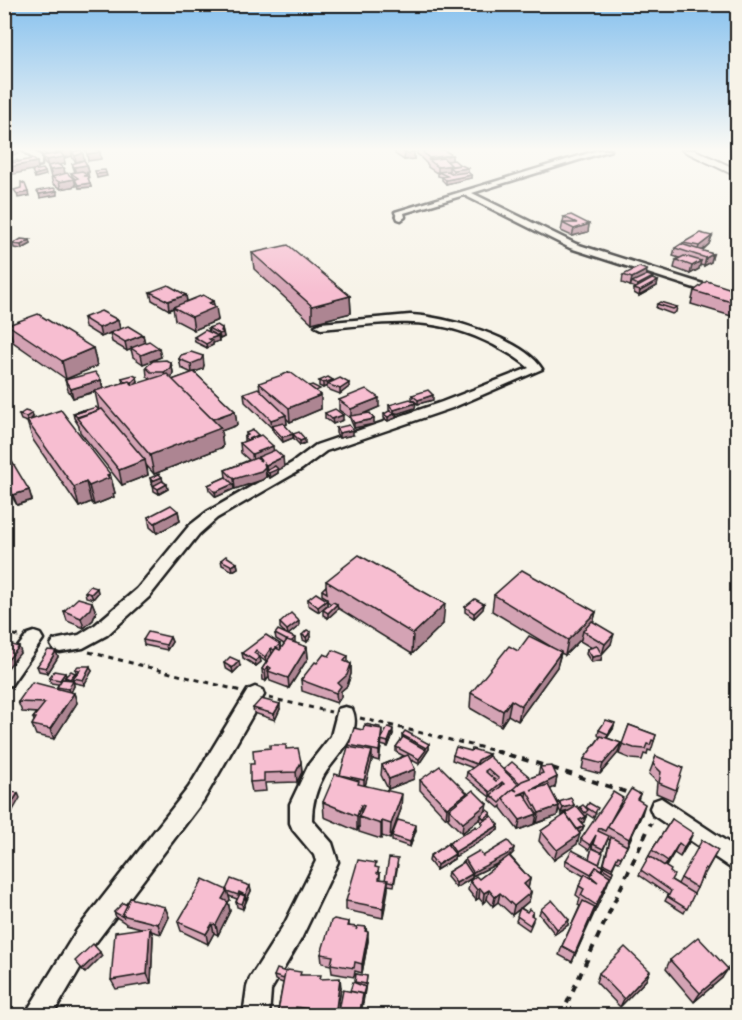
<svg xmlns="http://www.w3.org/2000/svg" width="742" height="1020" viewBox="0 0 742 1020" font-family="'Gochi Hand',sans-serif">
<style>
.lines{fill:none;stroke-linecap:round;stroke-linejoin:round}
.minor-casing{stroke:#1c1c1c;stroke-width:5}
.tertiary-casing{stroke:#1c1c1c;stroke-width:4}
.path-far1{stroke:#1c1c1c;stroke-width:3;stroke-dasharray:5 5;stroke-linecap:butt}
.path{stroke:#1c1c1c;stroke-width:4;stroke-dasharray:7 7;stroke-linecap:butt}
.minor{fill:#f7f3e8;fill-rule:evenodd}
.tertiary{fill:#f7f3e8;fill-rule:evenodd}
.wall{fill:#d4a3b4;stroke:#1c1c1c;stroke-width:1.5;fill-rule:evenodd}
.shaded-wall{fill:#ad8592;stroke:#1c1c1c;stroke-width:1.5}
.building{fill:#f7bed1;stroke:#1c1c1c;stroke-width:1.5;fill-rule:evenodd}
</style>
<rect width="100%" height="100%" fill="#f7f3e8"/>
<filter id="ink" filterUnits="userSpaceOnUse"><feTurbulence type="fractalNoise" baseFrequency=".0167" numOctaves="2"/><feDisplacementMap in="SourceGraphic" scale="12" xChannelSelector="R" yChannelSelector="G"/><feConvolveMatrix kernelMatrix="1 2 1 2 8 2 1 2 1" color-interpolation-filters="sRGB"/></filter>
<g filter="url(#ink)">
<g class="lines">
<defs>
<g id="minor">
<path d="M22 150H31L41 156V165L4 172V168L34 161V159Z"/>
<path d="M599 150H611L472 193 576 244 738 295V302L570 248 464 195 404 213 405 217 401 220 398 219 395 212Z"/>
<path d="M410 315C445 316 523 338 542 369L452 408 326 451 302 469 217 518 199 534 149 597 107 635 83 648 60 652 54 650 51 645 54 640 79 635 95 625 137 589 189 526 207 512 292 463 316 445 442 402 529 368C519 358 506 352 494 345 432 313 386 323 321 329L315 326 321 323Z"/>
<path d="M34 632 40 634 43 639 11 685 4 687V665L28 634Z"/>
<path d="M255 687 262 690 264 695 203 801 93 946 52 1016H24L77 930 189 787 248 690Z"/>
<path d="M345 707 352 709C364 733 335 757 324 775 316 789 312 804 312 820L332 843 338 862 301 939 271 990 269 1016H243L247 987 250 978 285 923 316 861 314 855 293 830 290 823V804L309 764 331 736 338 709Z"/>
<path d="M661 798 738 849V873L653 815 650 808 653 801Z"/>
</g>
<path id="tertiary" d="M682 150H695L738 170V177Z"/>
</defs>
<use href="#minor" class="minor-casing"/>
<use href="#tertiary" class="tertiary-casing"/>
<g class="path-far1">
<path d="M4 633 19 636"/>
<path d="M89 652 241 691"/>
<path d="M269 698 331 712"/>
<path d="M360 718 500 752"/>
</g>
<g class="path">
<path d="M495 751 546 766"/>
<path d="M552 768 629 793"/>
<path d="M561 1016 651 823"/>
</g>
<use href="#minor" class="minor"/>
<use href="#tertiary" class="tertiary"/>
</g>
<g class="wall">
<path d="M42 150H72L73 152 81 150 76 162 73 159 72 156 64 158 65 164 58 165 64 168 65 174 74 179 76 186 61 189 53 184 48 167 44 163 42 156 47 155 43 153Z"/>
<path d="M395 150H410L414 152V159L404 160 395 154Z"/>
<path d="M417 150H444L452 155V160L471 175V178L446 184 442 180V177L438 176V174L428 167V165L421 158V157L417 154Z"/>
<path d="M72 164 87 165 89 172H85L88 174 89 178H88L91 187 79 188 75 179 72 176 71 173 75 172Z"/>
<path d="M564 217 589 224 588 232 572 236 561 231Z"/>
<path d="M712 236 709 244 702 251 713 254 711 262 704 266 700 265 699 269 690 274 674 268 676 260 679 258 673 256 675 248 683 245V243Z"/>
<path d="M30 240 31 244 22 249 14 248 13 244Z"/>
<path d="M252 253 350 296 351 313 312 323 254 269Z"/>
<path d="M623 275H646L653 277 652 279 658 281 657 286 639 296 634 293V289L636 288 622 283Z"/>
<path d="M694 291H738V318L691 304Z"/>
<path d="M150 292 186 295 187 302 213 301 218 320 194 330 175 320 173 308 169 310 152 300Z"/>
<path d="M657 304 677 307 676 312 672 314 656 308Z"/>
<path d="M83 318 118 320 120 329 101 337 85 327Z"/>
<path d="M8 325 93 348 97 366 66 379 13 342Z"/>
<path d="M208 328H222L224 337 220 339 219 338V341L213 343V345L207 348 195 342 194 337 209 331Z"/>
<path d="M110 333 143 335 145 343 161 357 143 364 133 357 131 349 127 351 112 342Z"/>
<path d="M179 359 204 365 203 369 194 372 235 411 237 425 221 431 223 447 154 474 147 466 148 475 122 485 80 432 79 426 74 418 73 413 86 410H99L95 392 73 398 68 390 65 380H101L103 389 123 383 122 378 138 381 135 385 151 380 147 376 146 367 171 363 173 372 172 377 170 378 172 380 192 373 181 368Z"/>
<path d="M319 381H333L349 387 340 394 327 389V386L323 388 319 386Z"/>
<path d="M259 383 320 394 321 409 290 422 286 418 287 424 285 425 293 438 283 442 273 431V429L245 402 244 393 260 390Z"/>
<path d="M412 395 433 400 418 404 412 399Z"/>
<path d="M339 400 379 407 363 414 374 424 354 428 351 421 350 418 339 410Z"/>
<path d="M389 405 415 408 396 414V418L388 421 384 418V414L391 412 389 410Z"/>
<path d="M325 413 343 420 333 424 325 418Z"/>
<path d="M19 415 33 417 29 421 110 474 115 493 113 494 114 497 94 505 91 502 79 507 33 440 27 422 21 420Z"/>
<path d="M336 428 353 435 339 438 336 433Z"/>
<path d="M246 433 258 435 259 436 273 451 284 467 278 470V473L270 478 266 473V477L262 480 235 489 234 488V489L216 497 209 490 208 485 226 477 225 470 249 460 241 453 240 443 244 442V437L246 436Z"/>
<path d="M293 434 305 443 300 445 294 439Z"/>
<path d="M4 462 29 490 32 500 17 505 4 484Z"/>
<path d="M150 478 163 481 168 489 159 494 154 491 153 486 151 483Z"/>
<path d="M178 511 180 521 157 533 150 527 148 517Z"/>
<path d="M221 560 237 563 238 568 233 571 222 565Z"/>
<path d="M326 581 443 624 412 654 338 608V609L328 618 323 615V610L331 604 327 601V605L319 612 308 605V599L327 600V598L322 595V590L326 586Z"/>
<path d="M97 588 98 593 93 599 86 597 85 592Z"/>
<path d="M494 595 596 612 593 622 611 644 602 654 601 660 591 662 586 654 587 649 592 648 580 641 581 639 565 655 561 653 557 667 518 721 508 715 501 726 470 708 471 693 518 651 550 646 492 611Z"/>
<path d="M92 602 96 612 93 620 84 628 67 621 64 611Z"/>
<path d="M484 604 483 609 474 618 465 612V607Z"/>
<path d="M280 623 299 626 288 635 295 638V643L307 647 308 658 289 688 270 681 269 677 266 681 263 680 262 669 272 654 266 662 257 655 261 662 256 666 243 658 242 653 280 644 281 649 284 644 276 639 275 634 287 635 280 628Z"/>
<path d="M302 635 311 637 307 642 303 640Z"/>
<path d="M170 637 172 642 167 650 144 645 143 640Z"/>
<path d="M56 651 58 657 48 673 39 671 37 666Z"/>
<path d="M329 656H348V663L351 664V674L347 686 341 691V697L337 703 302 691 301 680 317 663Z"/>
<path d="M224 663 240 666 233 673 225 668Z"/>
<path d="M75 669 92 671 84 685 75 683 74 682H73L74 686 71 692 74 693 77 703 54 739 36 735 32 725 34 721 33 718 37 713 22 712 18 702 57 689V687L58 684 51 683 49 678 65 673 66 676 75 673 76 675 77 674Z"/>
<path d="M253 708 280 709 275 720 254 713Z"/>
<path d="M629 725 656 735 651 751 648 750 647 755 644 754 642 760 631 759 619 754Z"/>
<path d="M380 729 382 738 393 734 388 747 381 745 379 761 372 759 365 785 401 809 390 839 382 836 381 839 359 832V826L357 831 324 817 323 802 340 776 349 745 363 730Z"/>
<path d="M613 729 607 738 621 743 618 753 600 774 582 769 584 759 600 737 598 735 599 730Z"/>
<path d="M402 735 429 744V749L419 764 410 759 415 769 414 779 388 789 381 775 382 765 404 756 396 752V747L402 739Z"/>
<path d="M286 749 301 762 302 772 297 782 265 783 266 791 252 792 250 782 254 764Z"/>
<path d="M453 755 488 757 503 770 504 769 531 778 538 775 540 767 557 777 555 787 550 789 558 804 559 802 573 808 579 809 580 807 586 808 589 803 596 813 593 818 587 814 585 817 584 822 582 823V831L579 832 577 844 554 860 539 841 541 831 562 817V815L568 811 561 813 559 809 557 816 537 823 536 821 535 824 518 830 501 808V806L499 808 490 800 491 796 490 797 466 778 467 772 473 768 452 760Z"/>
<path d="M656 756 676 790 672 800 656 793 657 782 649 774Z"/>
<path d="M420 780 467 795 486 811 491 813 490 816 498 830 454 857V859L436 870 429 861 430 856 448 845 449 843 481 826 482 822 480 820 481 818 462 833 448 819 449 817 446 818 420 790Z"/>
<path d="M640 794 638 800 642 814 619 862 616 861 612 870 613 871 611 876 593 914 572 962 559 955 562 946 580 906 578 905 580 898 576 895 579 886 584 876 565 865 566 860 589 859 594 840 589 850 580 844 581 839 621 803 614 816ZM608 839 610 840 602 869V871L603 866 599 864 602 853Z"/>
<path d="M672 819 689 842 680 857 674 853 666 867 670 872 671 880 678 884 681 878 718 850 702 879 701 878 697 888 684 913 665 901 668 895 639 875 652 850Z"/>
<path d="M416 830 410 847 392 841V836Z"/>
<path d="M513 853 510 856 530 879 528 888 531 892 529 901 521 908 527 912H533L532 915 533 921 529 930 516 921 520 909 512 915 498 902 493 906 487 899 483 903 479 898 476 900 468 890 470 881 479 879 501 862 472 876V878L456 888 447 877 448 872 464 862 465 859 483 856Z"/>
<path d="M398 864 394 886 388 885 383 918 346 910V901L375 867 379 873H380V879L385 880Z"/>
<path d="M226 890 251 891 243 909 237 907 236 902 237 899 229 896 230 900 228 902 230 911 218 935 214 933 208 944 181 931 178 922Z"/>
<path d="M127 905 165 907 169 917 161 934 151 931 153 936 151 983 116 989 111 980 141 928 126 924 124 922 116 917 114 912Z"/>
<path d="M541 909 568 925 555 934 539 914Z"/>
<path d="M349 922V926L357 929 366 927 368 941 362 973 355 971 354 977 332 973 331 965 322 963 321 954Z"/>
<path d="M670 960 722 978 694 1002 666 969Z"/>
<path d="M286 972 321 979 341 987 337 1016H279L278 1011 283 983 275 980 274 976Z"/>
<path d="M599 973 646 980 620 1007 596 982Z"/>
<path d="M356 974 367 976 363 1003 350 992 355 983Z"/>
</g>
<g class="shaded-wall">
<path d="M4 150H17L18 154 4 156Z"/>
<path d="M66 150H72L73 154 72 152V156L64 158 65 164 48 167 46 160 57 158 56 152Z"/>
<path d="M100 152 101 159 88 161 87 154Z"/>
<path d="M414 152V159L404 160 405 153Z"/>
<path d="M83 153 84 160 76 162 75 156Z"/>
<path d="M452 155V162L429 160V158Z"/>
<path d="M37 162 38 169 4 176V168Z"/>
<path d="M87 165 89 172 76 174 74 167Z"/>
<path d="M452 165 449 167V172H438V174V167Z"/>
<path d="M64 168 65 175 52 177 50 170Z"/>
<path d="M468 168V175L453 177V170Z"/>
<path d="M45 172 46 175 35 178 34 175Z"/>
<path d="M106 173 107 176 97 178 96 174Z"/>
<path d="M471 175V178L446 184V180Z"/>
<path d="M74 179 76 186 61 189 59 182Z"/>
<path d="M9 181 10 190H4V187Z"/>
<path d="M90 183 91 187 79 188 78 185Z"/>
<path d="M57 191V195L40 198 39 194Z"/>
<path d="M28 192 29 196 18 198 17 194Z"/>
<path d="M589 224 588 232 572 236 574 229Z"/>
<path d="M712 236 709 244 697 254 699 246Z"/>
<path d="M30 240 31 244 22 249 21 245Z"/>
<path d="M713 254 711 262 704 266 706 258Z"/>
<path d="M701 261 699 269 690 274 692 266Z"/>
<path d="M647 270 646 279 632 282 630 287 632 278Z"/>
<path d="M653 277 652 281 637 289 638 285Z"/>
<path d="M658 281 657 286 639 296 640 291Z"/>
<path d="M186 295 187 303 173 307V308L169 310 168 301Z"/>
<path d="M350 296 351 313 312 323V306Z"/>
<path d="M213 301 214 307H216L218 320 194 330 192 317 209 303Z"/>
<path d="M118 320 120 329 101 337 99 328Z"/>
<path d="M222 328 224 337 220 339 219 334Z"/>
<path d="M143 335 145 344 127 351 125 342Z"/>
<path d="M218 336 219 341 213 343V345L207 348 206 344 209 339Z"/>
<path d="M93 348 97 366 66 379 62 361Z"/>
<path d="M159 348 161 357 143 364 141 355Z"/>
<path d="M203 356 204 365 203 369 192 373 191 364Z"/>
<path d="M171 363 173 372 172 377 166 381 164 372Z"/>
<path d="M137 377 138 381 133 386 132 382Z"/>
<path d="M101 380 103 389 73 398 71 389Z"/>
<path d="M333 380 334 384 327 385V386L323 388V383Z"/>
<path d="M349 383V387L340 394V389Z"/>
<path d="M321 395V409L290 422 289 408Z"/>
<path d="M433 395V400L418 404V400Z"/>
<path d="M379 398V407L351 419V409Z"/>
<path d="M416 403 415 408 396 414V418L388 421V417L394 414V410Z"/>
<path d="M235 411 237 425 221 431 223 447 154 474 150 455 210 420Z"/>
<path d="M32 413 33 417 28 422 26 417Z"/>
<path d="M286 415 287 424 275 429 272 426V430L271 420Z"/>
<path d="M343 415V420L333 424 332 419Z"/>
<path d="M374 419V424L354 428V423Z"/>
<path d="M353 430V435L339 438V433Z"/>
<path d="M293 434V438L283 442 282 437Z"/>
<path d="M305 439V443L300 445V441Z"/>
<path d="M273 446 274 456 258 457V462L253 464 252 454Z"/>
<path d="M283 457 284 467 278 470V473L270 478 269 473 267 471 266 465Z"/>
<path d="M145 460 148 475 122 485 119 470Z"/>
<path d="M265 467 266 477 262 480 235 489 234 479Z"/>
<path d="M110 474 115 493 113 494 114 497 94 505 89 486Z"/>
<path d="M162 477 163 482 153 486 152 481Z"/>
<path d="M86 482 91 502 79 507 74 487Z"/>
<path d="M167 484 168 489 159 494 158 489Z"/>
<path d="M233 484 234 489 216 497 215 492Z"/>
<path d="M29 490 32 500 17 505 13 495Z"/>
<path d="M178 511 180 521 157 533 155 523Z"/>
<path d="M237 563 238 568 233 571 232 566Z"/>
<path d="M97 588 98 593 93 599 91 594Z"/>
<path d="M327 600V605L319 612 318 607Z"/>
<path d="M92 602 96 612 93 620 84 628 81 618Z"/>
<path d="M337 604 338 609 328 618V613Z"/>
<path d="M445 604 443 624 412 654 413 634Z"/>
<path d="M484 604 483 609 474 618V613Z"/>
<path d="M596 612 592 627 583 631 581 639 565 655 568 640Z"/>
<path d="M299 621V626L288 635 287 630Z"/>
<path d="M311 632V637L307 642 306 637Z"/>
<path d="M614 634 611 644 602 654 605 644Z"/>
<path d="M170 637 172 642 167 650 166 645Z"/>
<path d="M19 647 21 652 6 670 4 664Z"/>
<path d="M307 647 308 658 289 688 288 678Z"/>
<path d="M271 648 272 654 266 662 265 657Z"/>
<path d="M56 651 58 657 48 673 46 668Z"/>
<path d="M561 652 557 667 518 721 521 706Z"/>
<path d="M602 655 601 660 591 662 592 657Z"/>
<path d="M260 657 261 662 256 666 255 661Z"/>
<path d="M239 661 240 666 233 673 232 668Z"/>
<path d="M351 664V674L347 686 341 691V697L337 703 336 693 338 683Z"/>
<path d="M90 666 92 671 84 685 83 680Z"/>
<path d="M268 666 269 677 266 681 265 671Z"/>
<path d="M65 673 67 678 65 677V679L62 685 60 680Z"/>
<path d="M75 673 77 678H73L74 686 70 694 68 689 70 679Z"/>
<path d="M74 693 77 703 54 739 50 729Z"/>
<path d="M511 700 508 715 501 726 503 711Z"/>
<path d="M280 704V709L275 720 274 714Z"/>
<path d="M615 723 613 729 606 739 608 734Z"/>
<path d="M382 729V740L379 761V751Z"/>
<path d="M393 729V734L388 747V742Z"/>
<path d="M621 743 618 753 600 774 603 764Z"/>
<path d="M429 744V749L419 764V759Z"/>
<path d="M372 751V761L364 790V780Z"/>
<path d="M489 754 488 760 476 769 478 760Z"/>
<path d="M301 762 302 772 297 782 296 772Z"/>
<path d="M415 769 414 779 388 789 389 779Z"/>
<path d="M557 777 555 787 532 799 531 790Z"/>
<path d="M502 782 501 787 490 797V792Z"/>
<path d="M527 791 525 801 518 795Z"/>
<path d="M18 793 20 798 4 826V816Z"/>
<path d="M467 793 466 803 449 809V817L446 818 447 808Z"/>
<path d="M402 794 401 809 390 839 391 824Z"/>
<path d="M487 804 485 814 481 815V818L462 833 463 823Z"/>
<path d="M645 804 642 814 626 849 629 839Z"/>
<path d="M361 805V818L359 817V826L357 831V816Z"/>
<path d="M574 805 573 810 561 813 563 808Z"/>
<path d="M559 806 557 816 537 823 539 813Z"/>
<path d="M537 814 535 824 518 830 520 820Z"/>
<path d="M586 817 584 822 578 825 579 820Z"/>
<path d="M382 821V836L381 839V824Z"/>
<path d="M416 825V830L410 847V842Z"/>
<path d="M499 825 498 830 455 857V852Z"/>
<path d="M584 826 582 831 573 836 575 831Z"/>
<path d="M693 833 689 842 680 857 684 847Z"/>
<path d="M580 834 577 844 554 860 557 850Z"/>
<path d="M679 843 674 853 663 870 668 861Z"/>
<path d="M514 848 513 853 507 859 472 876 473 872Z"/>
<path d="M455 854 454 859 436 870 437 865Z"/>
<path d="M472 874V878L456 888V883Z"/>
<path d="M610 875 607 885 572 962 596 905Z"/>
<path d="M530 879 528 889 524 884Z"/>
<path d="M388 880V890L383 918V908Z"/>
<path d="M250 886 251 891 246 900 245 895Z"/>
<path d="M480 888 479 898 476 900 477 890Z"/>
<path d="M227 890 230 900 228 902 230 911 218 935 216 925 222 899Z"/>
<path d="M489 890 487 899 483 903 484 893Z"/>
<path d="M531 892 529 901 512 915 514 906Z"/>
<path d="M500 893 498 902 493 906 495 897Z"/>
<path d="M245 896 246 901 243 909 242 904Z"/>
<path d="M165 907 169 917 161 934 158 924Z"/>
<path d="M569 920 568 925 555 934 557 929Z"/>
<path d="M212 924 214 933 208 944 206 934Z"/>
<path d="M150 927 153 936 151 983 147 974Z"/>
<path d="M368 932V941L362 973V964Z"/>
<path d="M100 952 102 956 85 973 82 969Z"/>
<path d="M728 969 722 978 694 1002 700 993Z"/>
<path d="M650 971 646 980 620 1007 624 999Z"/>
<path d="M340 978 341 987 337 1016H335Z"/>
<path d="M365 987 361 1016H359L362 996Z"/>
</g>
<g class="building">
<path d="M53 150H66L56 152Z"/>
<path d="M81 150 83 153 75 156 72 152Z"/>
<path d="M85 150H98L100 152 87 154Z"/>
<path d="M400 150H410L414 152 405 153Z"/>
<path d="M432 150H444L452 155 429 158 422 151Z"/>
<path d="M61 153 64 157 46 160 42 156Z"/>
<path d="M443 158 452 165 438 167 429 160Z"/>
<path d="M33 159 37 162 4 168V164Z"/>
<path d="M17 160 19 162 9 163 7 162Z"/>
<path d="M84 160 87 165 74 167 72 164Z"/>
<path d="M454 160 460 165 452 166 447 161Z"/>
<path d="M57 164 64 168 50 170 48 166Z"/>
<path d="M461 165 468 168 453 170 449 167Z"/>
<path d="M43 169 45 172 34 175 32 171Z"/>
<path d="M105 170 106 173 96 174 95 171Z"/>
<path d="M82 171 88 174 83 176H87L90 183 78 185 75 179 78 178 71 173Z"/>
<path d="M448 171 453 174 468 172 471 175 446 180 442 177 447 176 438 172Z"/>
<path d="M67 173 74 179 59 182 52 177Z"/>
<path d="M9 181V186L4 187V182Z"/>
<path d="M21 182 25 184 28 192 17 194 14 190 21 188Z"/>
<path d="M54 188 57 191 39 194 37 191Z"/>
<path d="M571 215 589 224 574 229 562 223H577L564 217Z"/>
<path d="M700 233 712 236 699 246 683 243Z"/>
<path d="M21 239 30 240 21 245 13 244Z"/>
<path d="M681 244 713 254 706 258 675 248Z"/>
<path d="M288 245 350 296 312 306 252 253Z"/>
<path d="M684 256 701 261 692 266 676 260Z"/>
<path d="M639 267 647 270 632 278 623 275Z"/>
<path d="M647 275 653 277 638 285 632 282Z"/>
<path d="M652 279 658 281 640 291 634 289Z"/>
<path d="M707 281 738 291V304L694 291Z"/>
<path d="M168 285 186 295 168 301 150 292Z"/>
<path d="M203 295 213 301 209 303 216 307 192 317 173 307Z"/>
<path d="M660 302 677 307 673 309 657 304Z"/>
<path d="M101 311 118 320 99 328 83 318Z"/>
<path d="M38 314 93 348 62 361 8 325Z"/>
<path d="M217 325 222 328 221 331 223 333 219 334 208 328Z"/>
<path d="M128 326 143 335 125 342 110 333Z"/>
<path d="M205 330 218 336 209 339 212 341 206 344 194 337Z"/>
<path d="M149 341 159 348 141 355 131 348Z"/>
<path d="M191 352 203 356 201 360 191 364 179 359 181 355Z"/>
<path d="M166 360 171 363 170 368 164 372H151L146 367 153 361Z"/>
<path d="M95 372 101 380 71 389 65 380Z"/>
<path d="M194 372 235 411 212 419 172 380Z"/>
<path d="M290 372 321 395 289 408 259 383Z"/>
<path d="M167 374 221 428 150 455 95 391 129 381 133 385Z"/>
<path d="M133 375 137 377 132 382H130L129 381 125 382 122 378Z"/>
<path d="M328 377 333 380 323 383 319 381Z"/>
<path d="M340 378 349 383 340 389 327 384Z"/>
<path d="M312 385 320 389 316 391 309 386Z"/>
<path d="M258 388 286 415 271 420 244 393Z"/>
<path d="M366 389 379 398 351 409 339 400Z"/>
<path d="M428 390 433 395 418 400 412 395Z"/>
<path d="M410 399 416 403 394 410 389 405Z"/>
<path d="M96 407 99 410 77 417 74 414Z"/>
<path d="M85 409 86 410 74 414 75 415 73 413Z"/>
<path d="M102 409 145 460 119 470 77 418Z"/>
<path d="M335 409 343 415 332 419 325 413Z"/>
<path d="M61 410 110 474 107 475 109 478 89 486 86 482 74 487 27 421Z"/>
<path d="M25 411 32 413 26 417 19 415Z"/>
<path d="M389 411 396 413 388 417 384 414Z"/>
<path d="M370 413 374 419 354 423 350 416Z"/>
<path d="M283 423 293 434 282 437 272 426Z"/>
<path d="M349 425 353 430 339 433 336 428Z"/>
<path d="M253 430 258 435 247 440 244 437 248 435 246 433Z"/>
<path d="M299 432 305 439 300 441 293 434Z"/>
<path d="M261 435 273 446 252 454 240 443Z"/>
<path d="M275 450 283 457 266 465 264 463 265 467 261 471 234 479 225 470 256 458 261 461 258 457Z"/>
<path d="M11 460 29 490 13 495 4 480V462Z"/>
<path d="M275 466 278 469 269 473 266 471Z"/>
<path d="M159 474 162 477 152 481 150 478Z"/>
<path d="M226 477 233 484 215 492 208 485Z"/>
<path d="M162 481 167 484 158 489 153 486Z"/>
<path d="M171 505 178 511 155 523 148 517Z"/>
<path d="M359 555 445 604 413 634 326 581Z"/>
<path d="M226 556 237 563 232 566 221 560Z"/>
<path d="M522 570 596 612 568 640 494 595Z"/>
<path d="M90 586 97 588 91 594 85 592Z"/>
<path d="M326 586 327 593 322 590Z"/>
<path d="M316 593 327 600 318 607 308 599Z"/>
<path d="M78 598 92 602 90 609 81 618 64 611Z"/>
<path d="M475 599 484 604 474 613 465 607Z"/>
<path d="M333 602 337 604 328 613 323 610Z"/>
<path d="M291 613 299 621 287 630 280 623Z"/>
<path d="M592 621 614 634 605 644 583 631Z"/>
<path d="M278 630 295 638 291 642 288 641 275 634Z"/>
<path d="M307 630 311 632 306 637 302 635Z"/>
<path d="M148 632 170 637 166 645 143 640Z"/>
<path d="M266 635 280 644 274 650 271 648 265 657 256 650 254 653 260 657 255 661 242 653Z"/>
<path d="M529 636 561 652 521 706 511 700 503 711 471 693 509 646 518 651Z"/>
<path d="M287 640 307 647 288 678 268 671 271 668 268 666 265 671 262 669 276 648 280 650Z"/>
<path d="M5 643 19 647 4 664V644Z"/>
<path d="M597 646 602 655 592 657 587 649Z"/>
<path d="M48 650 56 651 46 668 37 666Z"/>
<path d="M333 650 348 656 344 661 351 664 347 675 338 683 341 686 336 693 301 680 315 662 317 663 324 654 329 656Z"/>
<path d="M230 657 239 661 232 668 224 663Z"/>
<path d="M78 666H90L83 680 73 678 80 670 75 669Z"/>
<path d="M54 671 65 673 60 680 49 678Z"/>
<path d="M71 671 75 673 70 679 65 677Z"/>
<path d="M62 679 73 680 68 689 57 687Z"/>
<path d="M32 682 74 693 50 729 32 725 36 718H33L45 703 18 702Z"/>
<path d="M261 699 280 704 274 714 253 708Z"/>
<path d="M606 720 615 723 608 734 599 730Z"/>
<path d="M365 724 380 727V729L365 726Z"/>
<path d="M629 725 656 735 654 741 652 740 650 745 647 744 645 749 634 748 622 744Z"/>
<path d="M364 726 382 729 379 751 349 745 354 728 363 730Z"/>
<path d="M388 727 393 729 388 742 381 740Z"/>
<path d="M405 731 429 744 426 748 402 735Z"/>
<path d="M601 736 621 743 603 764 584 759Z"/>
<path d="M403 737 426 750 419 759 396 747Z"/>
<path d="M270 745H286V749L298 748 301 762 296 772 264 773V781L250 782V764H254L253 750 270 748Z"/>
<path d="M348 747 372 751 364 780 340 775Z"/>
<path d="M456 747 471 751 472 749 489 754 478 760 476 764 453 755Z"/>
<path d="M408 755 415 769 389 779 382 765Z"/>
<path d="M489 756 518 784 514 789H513L503 798 502 801 500 803 491 795 504 784 502 782 490 792 467 772ZM488 769 499 779 496 781 485 771Z"/>
<path d="M656 756 683 768 676 790 659 783 661 772 653 764Z"/>
<path d="M512 762 531 778 520 783 504 769Z"/>
<path d="M440 766 467 793 447 808 420 780Z"/>
<path d="M552 766 557 777 531 790 548 785 559 806 539 813 527 791 518 795 524 794 537 814 520 820 503 798 513 789 517 791 514 788 522 781 543 773 540 767Z"/>
<path d="M335 774 359 781 358 784 402 794 391 824 382 821 381 824 359 817 364 806 361 805 357 816 323 802Z"/>
<path d="M631 789 640 794 637 799 645 804 629 839 607 827Z"/>
<path d="M473 790 487 804 463 823 449 809Z"/>
<path d="M7 791 18 793 4 816V796Z"/>
<path d="M613 792 623 798 605 831 599 828 598 831 609 836 603 849 593 844 596 835 590 845 581 839Z"/>
<path d="M571 798 574 805 563 808 559 802Z"/>
<path d="M589 803 598 808 595 813 586 807Z"/>
<path d="M583 805 588 810 585 813 580 807Z"/>
<path d="M577 806 586 817 579 820 584 826 577 829 566 814 564 816 562 815Z"/>
<path d="M487 810 491 813 484 819 481 815Z"/>
<path d="M566 814 580 834 557 850 541 831Z"/>
<path d="M492 816 499 825 455 852 449 843 476 826 477 828 483 824 481 822Z"/>
<path d="M672 819 693 833 684 847 679 843 668 861 652 850Z"/>
<path d="M398 820 416 825 410 842 392 836Z"/>
<path d="M611 837 627 846 621 857 618 856 612 868 604 864Z"/>
<path d="M702 840 718 850 707 869 705 868 697 888 681 878Z"/>
<path d="M508 841 514 848 508 854 473 872 465 859 479 851 483 856Z"/>
<path d="M447 844 455 854 437 865 430 856Z"/>
<path d="M592 848 603 853 599 864 589 859Z"/>
<path d="M572 850 603 866 601 870 596 867 591 874 566 860Z"/>
<path d="M509 856 530 879 524 884 531 892 514 906 500 893 495 897 489 890 484 893 480 888 477 890 470 881 476 876 479 879Z"/>
<path d="M649 856 671 870 670 872 674 875 671 880 694 894 687 909 668 897 671 891 641 870Z"/>
<path d="M389 858 398 859 394 882 385 880Z"/>
<path d="M358 860 376 863 375 867 379 868 377 873H380L379 879 388 880 383 908 346 901Z"/>
<path d="M464 862 472 874 456 883 448 872Z"/>
<path d="M604 866 613 871 612 874 603 868Z"/>
<path d="M596 867 610 876 596 905 581 895 584 889 579 886 585 874 598 882 591 876Z"/>
<path d="M203 879 227 890 222 899 228 902 216 925 212 924 206 934 178 922Z"/>
<path d="M231 879 250 886 245 895 239 892 238 895 227 891V890H226Z"/>
<path d="M240 894 245 896 242 904 236 902Z"/>
<path d="M130 898 165 907 158 924 122 915Z"/>
<path d="M552 900 569 920 557 929 541 909Z"/>
<path d="M583 901 595 907 575 953 562 946Z"/>
<path d="M123 903 127 905 122 915 123 917 114 912Z"/>
<path d="M520 908 527 912 529 909 533 912 531 915 534 917 530 925 517 916Z"/>
<path d="M334 919 349 922 348 926 357 927 356 930 358 926 366 927 365 931 368 932 362 964 355 962 354 968 331 964 333 956 321 954 331 921Z"/>
<path d="M150 927 147 974 111 980 115 932Z"/>
<path d="M698 937 728 969 700 993 670 960Z"/>
<path d="M93 944 100 952 82 969 75 961Z"/>
<path d="M625 947 650 971 624 999 599 973Z"/>
<path d="M277 969 286 972 284 979 274 976Z"/>
<path d="M288 970 301 972 300 975H321L320 979 340 978 335 1016H315L316 1010 296 1007 295 1013 278 1011 285 973Z"/>
<path d="M356 974 367 976 366 984 355 982Z"/>
<path d="M353 982 365 987 363 994 350 991Z"/>
<path d="M343 990 363 994 359 1016H338Z"/>
<path d="M738 1009V1016H731Z"/>
<path d="M658 1011 665 1016H656Z"/>
</g>
</g>
<linearGradient id="sky" x2="0" y2="1"><stop stop-color="#87c1ee"/><stop offset="0.51" stop-color="#fbfaf5"/><stop offset="1" stop-color="#fbfaf5" stop-opacity="0"/></linearGradient>
<rect width="742" height="293" fill="url(#sky)"/>
<rect width="742" height="1020" fill="none" stroke="#f7f3e8" stroke-width="24"/>
<rect x="12" y="12" width="718" height="996" fill="none" stroke="#1c1c1c" stroke-width="2" filter="url(#ink)"/>
</svg>
